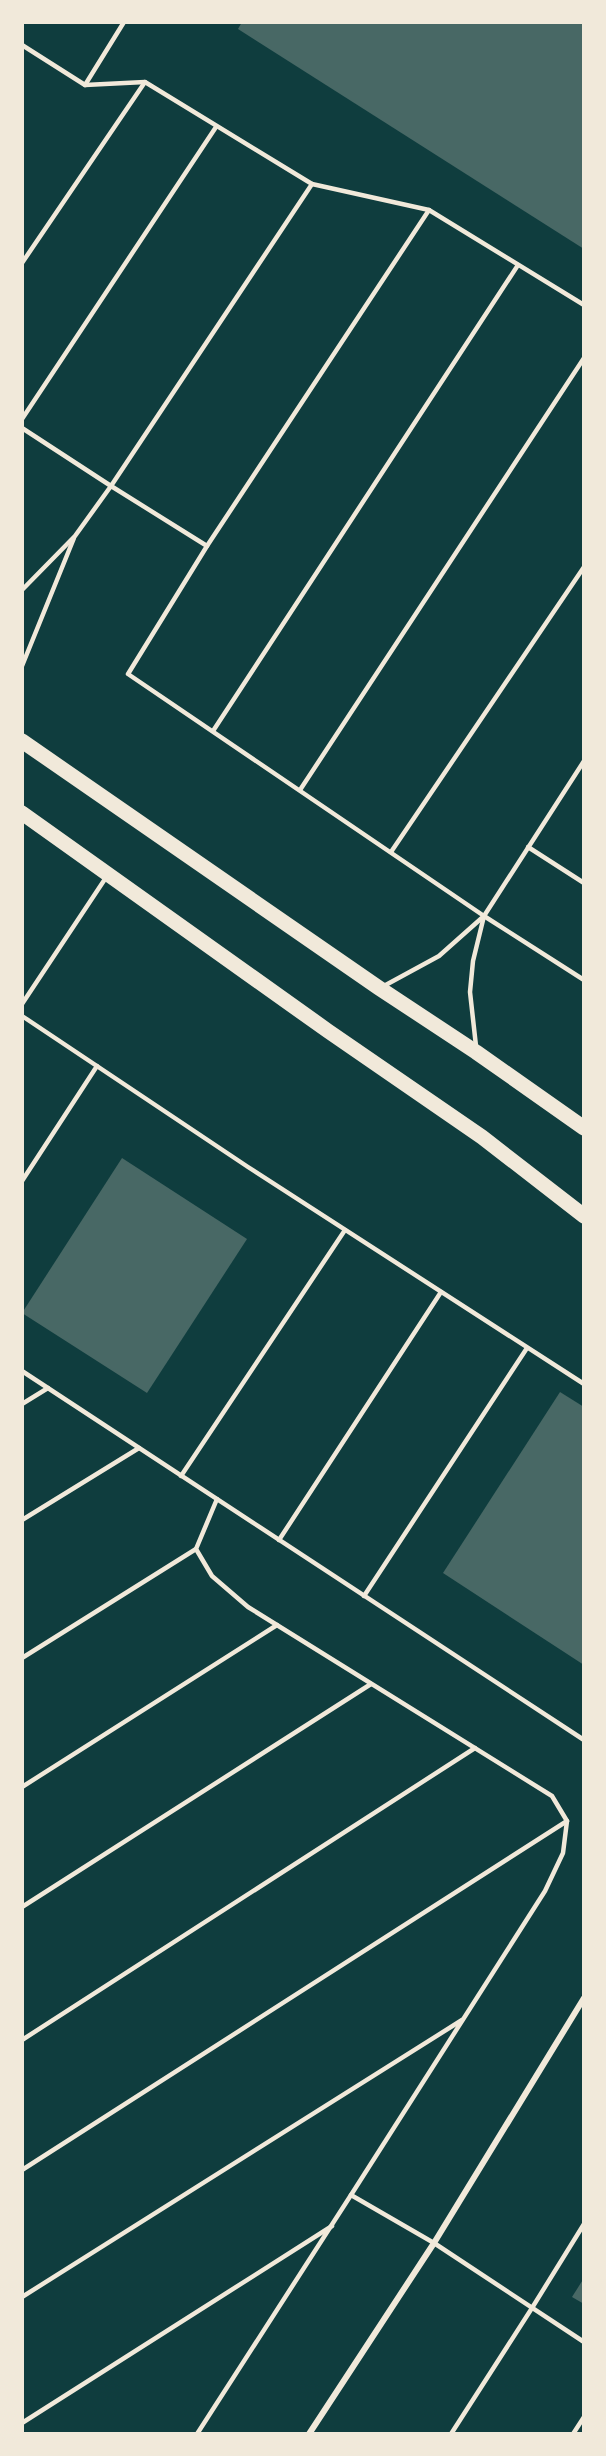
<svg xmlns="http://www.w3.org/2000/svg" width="606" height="2456" viewBox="0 0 606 2456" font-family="Figtree,sans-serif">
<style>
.building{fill:#486865}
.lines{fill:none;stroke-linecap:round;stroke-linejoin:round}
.service{stroke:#f1e9da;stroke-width:4.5}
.minor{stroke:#f1e9da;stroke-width:6}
.primary{stroke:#f1e9da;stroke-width:15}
</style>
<rect width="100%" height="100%" fill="#0f3d3e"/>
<g class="building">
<path d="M242 22H584V249L238 29Z"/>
<path d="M122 1158 247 1239 147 1393 22 1313Z"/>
<path d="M560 1392 584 1407V1665L443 1573Z"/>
<path d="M584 2278V2304L572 2297Z"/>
</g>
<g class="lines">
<g class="service">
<path d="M22 45 85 85 145 82 312 184 111 486 22 428"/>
<path d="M85 85 124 22"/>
<path d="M312 184 429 210 584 305"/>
<path d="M22 263 145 82"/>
<path d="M22 419 216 127"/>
<path d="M207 546 429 210"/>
<path d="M22 590 75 536 111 486 207 546 128 674 484 916 584 980"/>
<path d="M22 666 74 538"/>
<path d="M213 731 518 265"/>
<path d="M300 790 584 358"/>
<path d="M528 847 584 883"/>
<path d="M391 852 584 567"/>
<path d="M382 987 439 956 484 916 584 761"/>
<path d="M22 1004 107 876"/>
<path d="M22 1016 248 1167 584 1384"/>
<path d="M476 1046 470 992 473 961 484 916"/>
<path d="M22 1181 97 1066"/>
<path d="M22 1371 584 1740"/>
<path d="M22 1404 48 1388"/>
<path d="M181 1476 345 1230"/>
<path d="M217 1499 196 1549 212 1576 248 1607 552 1796 567 1821 563 1853 545 1891 351 2195 434 2243 584 2342"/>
<path d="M22 1520 139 1448"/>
<path d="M279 1540 441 1292"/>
<path d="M364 1596 527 1348"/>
<path d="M22 1658 196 1549"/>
<path d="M22 1787 277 1625"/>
<path d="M22 1907 371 1684"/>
<path d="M22 2040 475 1748"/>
<path d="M22 2170 567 1821"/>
<path d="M22 2297 462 2020"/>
<path d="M22 2423 332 2226"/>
<path d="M197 2434 351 2195"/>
<path d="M451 2434 532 2308 584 2224"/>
<path d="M573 2434 584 2417"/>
</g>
<path class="minor" d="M309 2434 434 2243 584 1998"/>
<g class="primary">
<path d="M22 741 379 988 476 1052 584 1128"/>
<path d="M22 813 328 1031 482 1137 584 1216"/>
</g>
</g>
<rect width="606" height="2456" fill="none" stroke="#f1e9da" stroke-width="48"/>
</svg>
